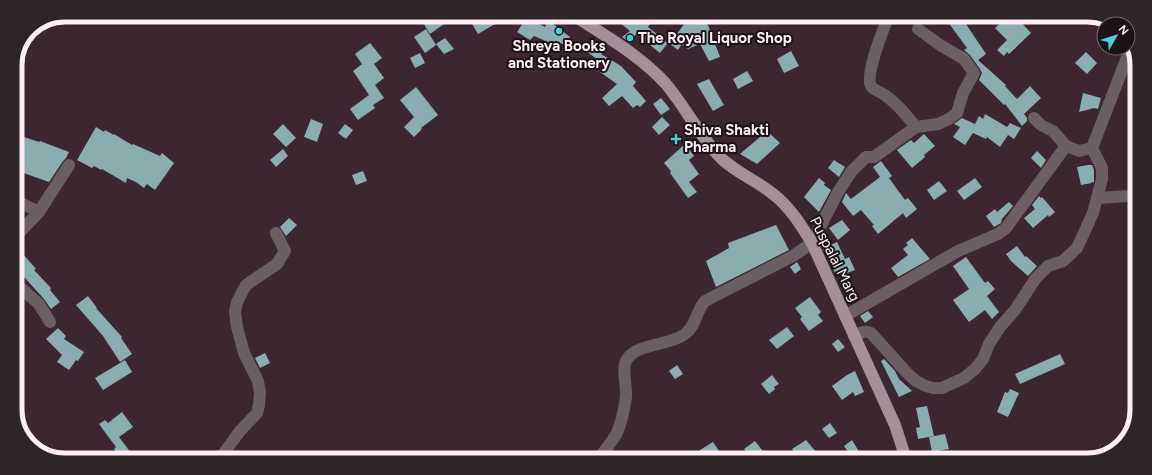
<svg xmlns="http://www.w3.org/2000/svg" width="1152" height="475" viewBox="0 0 1152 475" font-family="Figtree,sans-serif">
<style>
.building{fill:#8cadaf}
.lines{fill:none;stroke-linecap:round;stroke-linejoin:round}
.minor{stroke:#6b5f64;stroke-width:12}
.major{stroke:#a78f9a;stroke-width:12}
.poi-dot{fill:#51ccd3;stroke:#1c1317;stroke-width:1.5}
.labels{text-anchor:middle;stroke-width:4;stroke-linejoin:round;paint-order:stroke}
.poi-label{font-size:15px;font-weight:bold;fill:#fdeef4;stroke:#1c1317;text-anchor:start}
.street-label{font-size:15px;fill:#fdeef4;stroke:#1c1317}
.rim{fill:none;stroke:#fdeef4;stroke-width:5}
</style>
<rect width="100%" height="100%" fill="#3c2630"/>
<g class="building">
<path d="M419 16H455L430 34Z"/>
<path d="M481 16 491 17H507L478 34 471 22Z"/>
<path d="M527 17 545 27 548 20 570 37 567 46 558 42 555 45 534 36 530 40 517 32Z"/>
<path d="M613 17H655L648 27 668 43 660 53 636 34 630 43 622 37 630 31Z"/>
<path d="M689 17H694L699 21 700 19 708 25 720 57 709 61 700 44 688 49 682 44 678 50 670 44Z"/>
<path d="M945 18H971L966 24 986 54 978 60 1006 85 1005 86 1017 99 1030 86 1041 98 1024 114 1027 118V121L1022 126 1005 104 1004 105 979 80 982 73 980 69 970 55 964 50 967 48Z"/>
<path d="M1005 18H1017L1031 33 1009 54 1007 52 1004 56 997 50 1007 40 995 28Z"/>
<path d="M426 29 436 45 425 53 414 37Z"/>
<path d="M445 38 454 49 444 54 436 44Z"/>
<path d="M592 42 604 51 601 54 621 66 636 82 633 86 646 101 640 107 637 105 633 108 622 96 609 106 602 98 617 84 600 72 606 66 586 51Z"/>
<path d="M370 43 382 58 374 64 384 78 375 85 384 98 373 105 375 108 358 120 350 109 369 95 353 71 362 64 355 54Z"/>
<path d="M791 51 799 66 784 73 777 59Z"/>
<path d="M1086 52 1097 63 1087 74 1075 63Z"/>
<path d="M420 53 425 63 415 68 410 58Z"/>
<path d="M747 71 753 81 738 89 733 79Z"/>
<path d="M709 79 724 105 713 111 697 84Z"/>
<path d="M416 87 438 115 421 128 422 129 414 137 404 127 414 117 400 100Z"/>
<path d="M1083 93 1101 98 1098 109 1094 108 1079 112Z"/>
<path d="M661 98 670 109 661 115 653 104Z"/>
<path d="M985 114 1007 127 1010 123 1021 128 1014 139 1008 135 1000 147 987 137 986 139 973 133 965 145 953 137 960 127 954 124 962 118 975 124 979 116 983 119Z"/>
<path d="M662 117 670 125 659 135 652 127Z"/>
<path d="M311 119 323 124 317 142 304 137Z"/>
<path d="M283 124 296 138 286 147 273 134Z"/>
<path d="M345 124 353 130 346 139 338 133Z"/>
<path d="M96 127 104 132 105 130 114 135V134L132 145 133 144 160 156 162 153 174 163 155 190 147 184 144 188 136 182 127 178 126 183 102 169 101 170 94 166 92 168 77 160Z"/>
<path d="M767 131 780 143 757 164 740 154Z"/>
<path d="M924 134 935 146 924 155 925 157 912 168 897 150 911 140 914 143Z"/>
<path d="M21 136 39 142 40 141 69 152 66 158 63 161 49 182 15 170V140L20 141Z"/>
<path d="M685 144 694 156 689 160 699 174 689 182 697 192 688 198 670 173 671 171 664 163Z"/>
<path d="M283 149 288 156 276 167 270 160Z"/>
<path d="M1037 151 1046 160 1041 168 1031 158Z"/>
<path d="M834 160 845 167 839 177 828 168Z"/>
<path d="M881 161 892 176 889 178 905 200 908 198 917 209 906 218 903 213 878 234 872 226 874 225 861 210 853 216 842 202 846 193 851 199 880 177 873 167Z"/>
<path d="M1088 165H1092L1094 170V182H1091L1092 183 1081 185 1077 167Z"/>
<path d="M363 171 367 181 356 185 352 175Z"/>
<path d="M819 178 825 183 824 185 831 190 819 212 804 197Z"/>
<path d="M975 178 982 187 964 200 957 191Z"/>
<path d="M939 181 947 191 934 200 927 190Z"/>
<path d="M1039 196 1041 198 1042 197 1055 212 1049 217 1048 215 1033 228 1024 218 1035 209 1032 205Z"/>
<path d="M1009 202 1013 206 1002 219 1001 223 994 227 986 216 995 209 997 212Z"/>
<path d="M289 218 297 225 286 236 280 227Z"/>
<path d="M842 220 850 230 838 240 829 228Z"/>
<path d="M776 225 789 250 716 287 706 261 729 248 728 243Z"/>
<path d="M912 238 930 259 898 277 891 268 908 255 903 249 908 245 906 243Z"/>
<path d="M837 242 845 259 849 257 855 270 847 273 845 269 835 273 823 249Z"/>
<path d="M1017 246 1025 257 1026 256 1037 266 1028 276 1011 261 1006 254Z"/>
<path d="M23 254 36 269 34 270 51 288 50 290 60 302 51 309 44 299 15 267V261Z"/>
<path d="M966 257 985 283 988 281 995 289 987 296 999 312 992 319 985 310 969 322 953 300 969 289 953 266Z"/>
<path d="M797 262 801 269 795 274 790 267Z"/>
<path d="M88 296 97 308H96L122 337 121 338 132 354 120 362 103 336 76 305Z"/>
<path d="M810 297 821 312 818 315 823 321 809 331 800 319 802 317 795 308Z"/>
<path d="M868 311 873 317 865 323 860 316Z"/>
<path d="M787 327 794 336 777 349 769 340Z"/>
<path d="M58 328 66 336 64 339 84 352 78 361 76 360 69 370 57 362 62 355 46 339Z"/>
<path d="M838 339 845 347 838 352 832 344Z"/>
<path d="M265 353 270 363 260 368 255 358Z"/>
<path d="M1060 354 1065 364 1020 384 1015 374Z"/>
<path d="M884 359 895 371 899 379 912 391 899 397 881 361Z"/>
<path d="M125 360 132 372 103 390 95 378Z"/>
<path d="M677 365 683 374 675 379 669 371Z"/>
<path d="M855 371 864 392 855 396 853 392 842 400 832 386 847 375Z"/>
<path d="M772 375 779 384 774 387 775 389 769 394 761 384Z"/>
<path d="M1010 389 1019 393 1008 417 997 412 1005 392 1008 393Z"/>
<path d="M927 406 934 436 918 439 916 428 920 427 916 408Z"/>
<path d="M122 412 133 427 119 437 134 457H120L114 449 116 447 99 424 105 420 108 423Z"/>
<path d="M830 423 837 433 829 438 822 429Z"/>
<path d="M945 434 949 449 932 452 929 437Z"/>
<path d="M806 440 822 459H809L806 455 800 459 792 449Z"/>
<path d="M852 440 858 450 866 459H853L844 446Z"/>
<path d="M755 441 766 455 761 459H752L744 449Z"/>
<path d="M713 442 721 454 715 459H706L700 450Z"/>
</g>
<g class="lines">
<g class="minor">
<path d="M888 18C883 30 865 75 871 86 874 91 882 92 886 96 898 104 907 116 916 127"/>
<path d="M1034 118 1041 125 1053 131 1066 146"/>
<path d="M1097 198 1129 196 1136 192"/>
<path d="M15 200 39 212"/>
<path d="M15 237 39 212 69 165"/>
<path d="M15 294 22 289 39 304 50 322"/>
<path d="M845 316 958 251 998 234 1006 228 1066 146 1079 151 1092 148 1131 47"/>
<path d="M854 336C860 333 865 330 871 333L908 374 916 381 926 386 933 388H942L964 378 975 369 983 359 989 344 1000 327 1015 310 1036 278 1048 266 1063 261 1077 248 1093 213 1102 179V168L1092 148"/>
<path d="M221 457 240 431 257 413 259 405 260 393 258 381 244 353 237 327 235 312 237 302 246 285 277 264 285 251 276 233"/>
<path d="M600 458C604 451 609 445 614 438 621 428 624 410 626 397 627 387 621 367 627 359 638 343 669 346 685 334 696 326 696 311 705 301L793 256 812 243 838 192 851 172 866 157H874L916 127 938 124 949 119 957 113 963 93 974 73 964 59 940 45 918 29"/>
</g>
<path class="major" d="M576 17C606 36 642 57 666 84 686 108 700 137 722 159 737 173 757 181 773 194 790 207 801 225 812 243L895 425 906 459"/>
</g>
<g class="poi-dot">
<circle cx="559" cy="31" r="4"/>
<circle cx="630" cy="38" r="4"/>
<path d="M674 133h4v4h4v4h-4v4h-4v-4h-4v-4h4z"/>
</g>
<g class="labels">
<g class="poi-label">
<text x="638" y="43">The Royal Liquor Shop</text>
<text x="559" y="51" text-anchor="middle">Shreya Books<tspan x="559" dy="17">and Stationery</tspan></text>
<text x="684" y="135">Shiva Shakti<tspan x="684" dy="17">Pharma</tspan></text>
</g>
<g class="street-label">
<text transform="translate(835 259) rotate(63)" y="5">Puspalal Marg</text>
</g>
</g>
<path d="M0 0H1152V475H0ZM65 22H1087A43 43 0 0 1 1130 65V410A43 43 0 0 1 1087 453H65A43 43 0 0 1 22 410V65A43 43 0 0 1 65 22Z" fill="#2e2529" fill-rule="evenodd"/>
<path class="rim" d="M65 22H1087A43 43 0 0 1 1130 65V410A43 43 0 0 1 1087 453H65A43 43 0 0 1 22 410V65A43 43 0 0 1 65 22Z"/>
<g transform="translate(1116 36) rotate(51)"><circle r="19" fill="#1c1317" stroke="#766b6f"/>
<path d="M0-3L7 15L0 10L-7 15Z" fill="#51ccd3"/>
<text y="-6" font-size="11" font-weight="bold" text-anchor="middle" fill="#fdeef4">N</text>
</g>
</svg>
